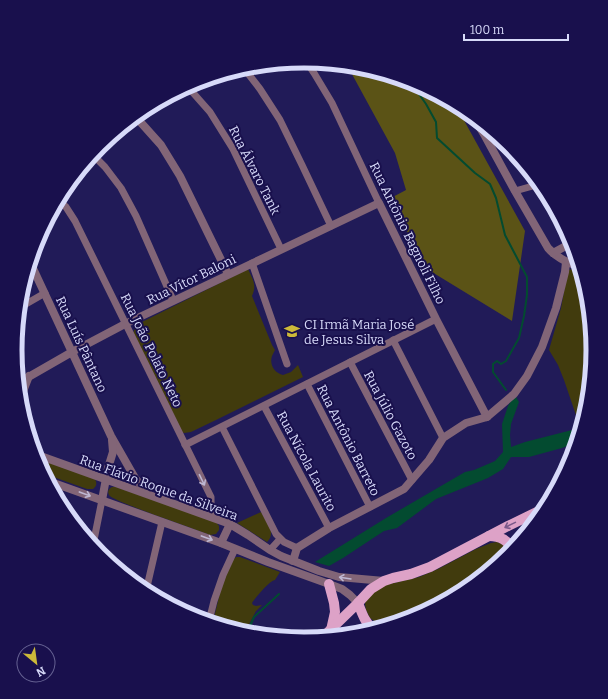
<svg xmlns="http://www.w3.org/2000/svg" width="608" height="699" viewBox="0 0 608 699" font-family="Bitter,serif">
<style>
.green{fill:#413b0d}
.forest{fill:#5b5316}
.water{fill:#034b30}
.lines{fill:none;stroke-linecap:round;stroke-linejoin:round}
.stream{stroke:#034b30;stroke-width:2}
.minor{stroke:#826577;stroke-width:7}
.tertiary{stroke:#826577;stroke-width:8}
.primary{stroke:#dda2c7;stroke-width:10}
.oneway{stroke:#beb7d2}
.oneway2{stroke:#7b598a}
.labels{text-anchor:middle;stroke-width:4;stroke-linejoin:round;paint-order:stroke}
.street-label{font-size:13px;fill:#d7daf9;stroke:#19104d}
.poi-label{font-size:13px;fill:#d7daf9;stroke:#19104d;text-anchor:start}
.rim{fill:none;stroke:#d7daf9;stroke-width:5}
</style>
<rect width="100%" height="100%" fill="#211b58"/>
<g class="green">
<path d="M248 269C253 280 257 285 252 296L272 345 275 350C274 352 273 354 272 356 269 365 275 373 283 375L291 372 298 365 303 377 216 420 191 432 184 433 179 430 133 333 136 325Z"/>
<path d="M573 269 581 271 587 293 593 350 587 406 580 427 564 380 558 365 549 350 561 308 568 270Z"/>
<path d="M36 457 95 479C97 483 97 486 93 489H87L45 474Z"/>
<path d="M112 487H116L216 522 219 526V530L216 534 210 535C198 530 112 501 109 495 107 491 109 489 112 487Z"/>
<path d="M261 512C266 520 277 533 267 542L237 523Z"/>
<path d="M497 542C505 545 506 547 507 555L484 573 391 623 384 624 377 623 370 618 366 610 365 604 367 595 381 585 394 583 419 577 438 569 476 549 491 543Z"/>
<path d="M236 557H240L280 572 275 580C269 581 256 597 252 603L253 605 256 606 262 605 256 611 245 632 213 622 222 584 233 560Z"/>
</g>
<path class="forest" d="M347 65 361 66 415 83 455 104 525 231 512 321 427 269 389 199 406 190 395 153Z"/>
<path class="water" d="M515 395 519 402 511 424 510 435 511 447 525 442 572 430 582 424 576 443 562 448 529 457H511L503 469 488 478 436 499 397 528 384 531 343 558 329 566 315 562 386 518 465 472 474 470 495 461 503 452 502 424 508 406Z"/>
<g class="lines">
<g class="stream">
<path d="M410 81 426 104 436 122 437 138 475 173 490 184 496 198 505 235 527 277V295L524 316 519 338 506 361 501 364 497 361 493 364V372L506 390"/>
<path d="M247 633 254 617 279 594"/>
</g>
<g class="minor">
<path d="M306 61 314 73 332 103 379 203"/>
<path d="M243 67 260 89 280 120 302 165 331 226"/>
<path d="M187 86 210 112 233 149 281 249"/>
<path d="M485 136 494 133"/>
<path d="M92 154 105 167 121 188 136 216 173 300"/>
<path d="M515 191 540 184"/>
<path d="M58 200 66 207 75 221 211 497V517"/>
<path d="M252 263 287 364"/>
<path d="M19 308 45 293"/>
<path d="M393 340 443 438"/>
<path d="M350 362 412 480"/>
<path d="M307 384 370 507"/>
<path d="M264 406 329 528"/>
<path d="M222 427 276 534 284 542 297 548"/>
<path d="M185 445 436 319"/>
<path d="M93 545 102 500"/>
<path d="M270 550 280 539"/>
<path d="M146 591 162 522"/>
<path d="M209 621 214 601 223 575 235 549"/>
</g>
<g class="tertiary">
<path d="M472 115 485 136 515 191 548 248C555 256 562 260 572 264L577 258"/>
<path d="M135 116 161 145 180 176 228 274"/>
<path d="M553 253 564 247 572 244"/>
<path d="M30 262 111 436 135 478 148 493"/>
<path d="M18 383 72 352 125 324 379 203 436 319 487 417"/>
<path d="M20 399 29 376"/>
<path d="M35 454 230 524 248 535 270 550 281 556 319 571 339 577 384 581"/>
<path d="M48 481 221 543 268 562 329 584 342 589 350 595 358 603"/>
<path d="M102 500 108 468 113 452 112 440"/>
<path d="M221 543 230 524"/>
<path d="M293 561 297 548 329 528 404 489 429 460 443 438 466 423 487 417 514 394 527 376 542 347 556 308 565 272 566 262"/>
</g>
<g class="primary">
<path d="M489 536C499 536 508 539 512 550"/>
<path d="M329 584 334 603 335 612 331 630"/>
<path d="M358 603C362 613 365 623 373 629"/>
<path d="M324 636 358 603 371 589 384 581 393 578 411 574 430 567 508 526 545 508"/>
</g>
</g>
<defs><path id="oneway-shaft" d="M-6 0H5M1.5-3L5.5 0L1.5 3" fill="none" stroke-width="1.6" stroke-linecap="round" stroke-linejoin="round"/></defs>
<g class="oneway">
<use href="#oneway-shaft" transform="translate(202 480) rotate(64)"/>
<use href="#oneway-shaft" transform="translate(85 494) rotate(20)"/>
<use href="#oneway-shaft" transform="translate(207 538) rotate(20)"/>
<use href="#oneway-shaft" transform="translate(345 578) rotate(-171)"/>
</g>
<use class="oneway2" href="#oneway-shaft" transform="translate(510 525) rotate(154)"/>
<defs>
<symbol id="school-bare" viewBox="-9 -9 18 18"><path d="M0-5L7-2L0 1L-7-2ZM-4 1L0 2.5L4 1V4Q0 6-4 4Z" fill="#ccb939" stroke="#19104d" stroke-width="2.5" paint-order="stroke"/></symbol>
</defs>
<g fill-rule="evenodd">
<use href="#school-bare" x="281" y="320" width="22" height="22"/>
</g>
<g class="labels">
<g class="street-label">
<text transform="translate(255 170) rotate(63)" y="5">Rua Álvaro Tank</text>
<text transform="translate(408 233) rotate(64)" y="5">Rua Antônio Bagnoli Filho</text>
<text transform="translate(191 279) rotate(-26)" y="5">Rua Vítor Baloni</text>
<text transform="translate(82 344) rotate(65)" y="5">Rua Luís Pântano</text>
<text transform="translate(152 350) rotate(64)" y="5">Rua João Polato Neto</text>
<text transform="translate(391 415) rotate(62)" y="5">Rua Júlio Gazoto</text>
<text transform="translate(349 440) rotate(63)" y="5">Rua Antônio Barreto</text>
<text transform="translate(307 461) rotate(62)" y="5">Rua Nícola Laurito</text>
<text transform="translate(159 487) rotate(20)" y="5">Rua Flávio Roque da Silveira</text>
</g>
<g class="poi-label">
<text x="304" y="329">CI Irmã Maria José<tspan x="304" dy="15">de Jesus Silva</tspan></text>
</g>
</g>
<path d="M0 0H608V699H0ZM22 350a282 282 0 1 1 564 0a282 282 0 1 1-564 0Z" fill="#19104d" fill-rule="evenodd"/>
<path class="rim" d="M22 350a282 282 0 1 1 564 0a282 282 0 1 1-564 0Z"/>
<g transform="translate(36 663) rotate(151)"><circle r="19" fill="#19104d" stroke="#656192"/>
<path d="M0-3L7 15L0 10L-7 15Z" fill="#ccb939"/>
<text y="-6" font-size="11" font-weight="bold" text-anchor="middle" fill="#d7daf9">N</text>
</g>
<path d="M464 34v6h104v-6" fill="none" stroke="#d7daf9" stroke-width="2"/>
<text x="470" y="34" font-size="12" fill="#d7daf9" stroke="#19104d" stroke-width="3" paint-order="stroke">100 m</text>
</svg>
